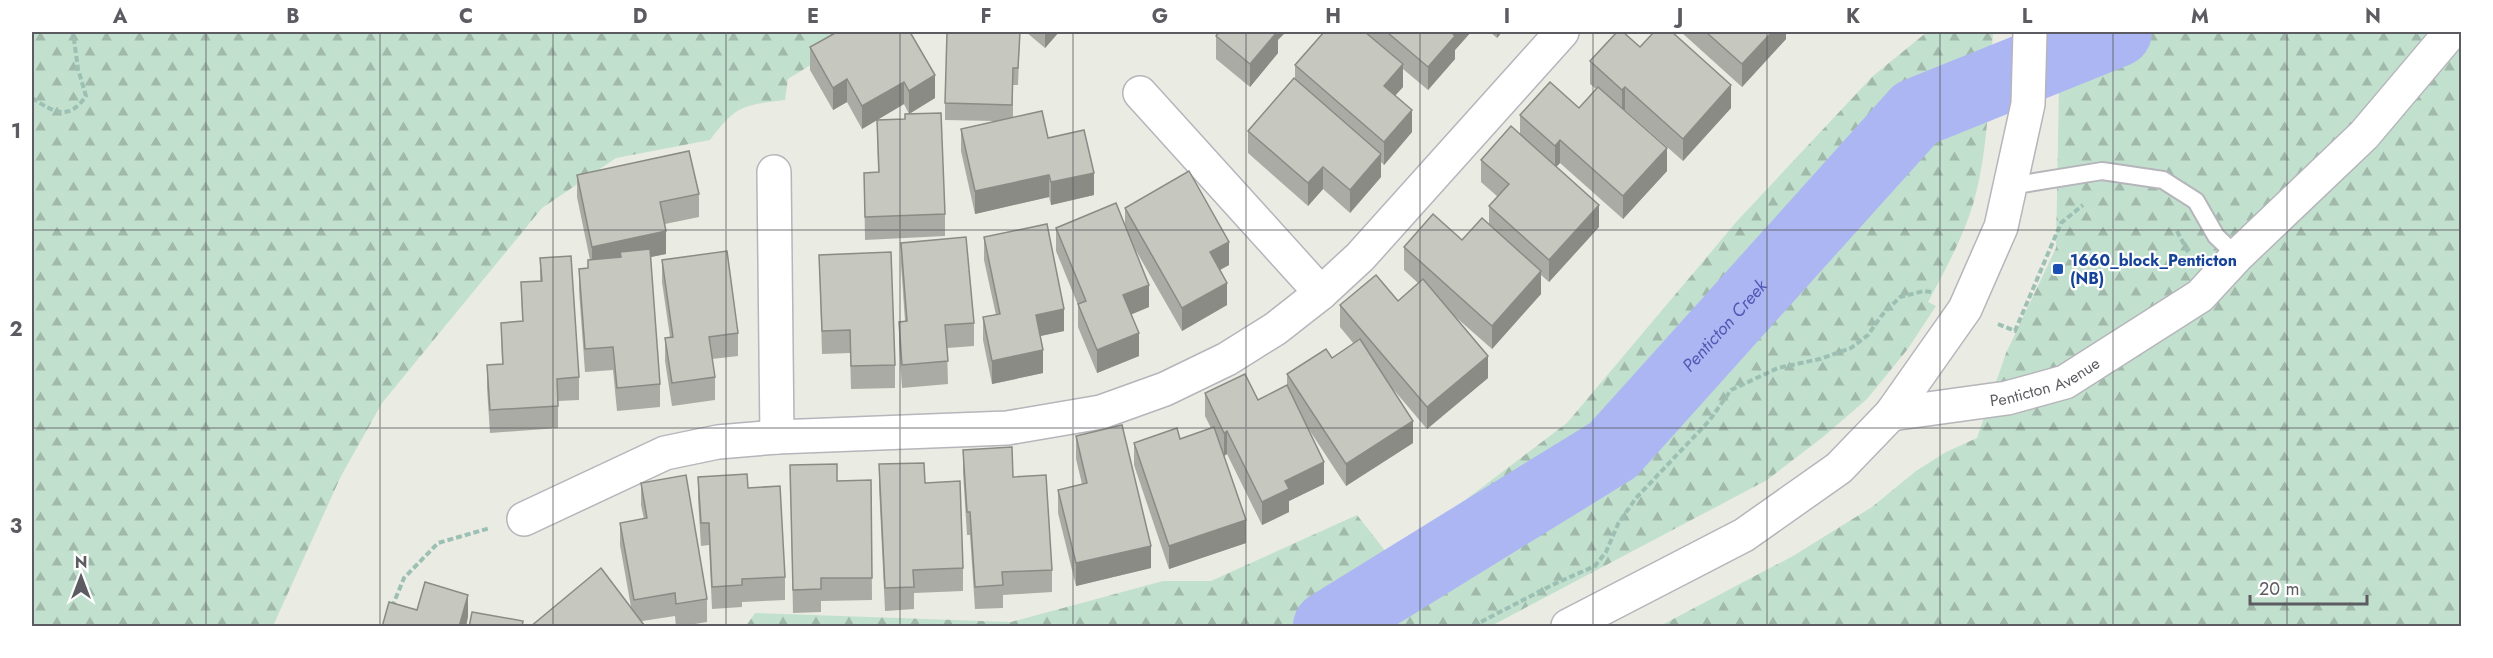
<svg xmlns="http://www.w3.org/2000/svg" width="2493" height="658" viewBox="0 0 2493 658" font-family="Jost,sans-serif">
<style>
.forest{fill:url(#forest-firs)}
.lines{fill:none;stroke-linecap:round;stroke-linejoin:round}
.river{stroke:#abb6f3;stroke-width:70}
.service-casing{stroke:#b5b5bb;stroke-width:20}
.minor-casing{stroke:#b5b5bb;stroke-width:36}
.path{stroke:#9cc0b4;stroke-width:4;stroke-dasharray:6 3;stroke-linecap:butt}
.service{stroke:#fff;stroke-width:16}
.minor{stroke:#fff;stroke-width:33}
.wall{fill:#aaaba4}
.shaded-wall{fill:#8b8b86}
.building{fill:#c6c7bf;stroke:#8b8b86;stroke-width:1.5}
.grid{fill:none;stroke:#5b5b61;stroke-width:1.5;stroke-opacity:0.55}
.transit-dot{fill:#1a4fb4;stroke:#fff;stroke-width:2}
.labels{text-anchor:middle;stroke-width:4.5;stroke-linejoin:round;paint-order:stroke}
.transit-label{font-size:16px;font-weight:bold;fill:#164399;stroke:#fff;text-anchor:start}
.street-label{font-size:16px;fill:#5b5b61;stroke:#fff}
.water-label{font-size:18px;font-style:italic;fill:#5159b3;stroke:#fff}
.neatline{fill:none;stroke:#5b5b61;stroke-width:2}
.grid-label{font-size:20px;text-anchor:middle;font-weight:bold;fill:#5b5b61}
</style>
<defs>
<pattern id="forest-firs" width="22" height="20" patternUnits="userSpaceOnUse" patternTransform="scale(1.5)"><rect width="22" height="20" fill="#c2e0ce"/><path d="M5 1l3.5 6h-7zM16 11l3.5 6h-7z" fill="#a1b9ab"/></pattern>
</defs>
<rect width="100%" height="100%" fill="#eaebe3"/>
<g class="forest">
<path d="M32 32H864L788 79 785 100C743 105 736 105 710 140L616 158 542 208 382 403 341 476 273 626H32Z"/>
<path d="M1927 32H1993C1989 88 1989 147 1974 201 1964 236 1945 270 1928 302L1936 306 1907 350 1867 399 1823 437 1767 480 1491 626H746L755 613 1011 622 1163 581H1211L1357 515 1390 557 1567 423 1738 220 1873 76Z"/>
<path d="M2060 32H2461V626H1660L1793 556 1872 507 1916 471 1946 452 1977 438 2006 353 2056 248Z"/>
</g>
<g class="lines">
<path class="river" id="s1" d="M1328 626 1613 450 1916 113 2117 32"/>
<defs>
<path id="service" d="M2010 186 2102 171 2163 180 2196 201 2216 236 2237 256"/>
<g id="minor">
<path d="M1140 93 1321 293"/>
<path d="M774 172 777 437"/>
<path id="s2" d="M1891 414 2007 398 2065 382 2200 296 2237 256 2364 135 2451 32"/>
<path d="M524 519 665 453 718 442 777 437 1007 428 1101 412 1165 389 1227 359 1275 329 1321 293 1360 257 1562 32"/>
<path d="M1568 626 1744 535 1839 468 1891 414 1965 309 2001 227 2028 104 2030 32"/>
</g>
</defs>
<use href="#service" class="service-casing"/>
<use href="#minor" class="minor-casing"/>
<g class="path">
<path d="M32 98C54 112 68 122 86 96L78 69 73 32"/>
<path d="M2177 231 2189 254"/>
<path d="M1998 324 2015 331 2061 223 2083 205"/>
<path d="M392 607 404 578 438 543 490 528"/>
<path d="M1473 626 1552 585 1595 566 1606 552 1618 524 1636 498 1709 421 1731 390 1778 368 1820 359 1851 348 1868 335 1882 315 1900 297 1924 291 1932 292"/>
</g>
<use href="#service" class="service"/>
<use href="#minor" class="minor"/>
</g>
<g class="wall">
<path d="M837 32 935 98 909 114 904 104 862 129 847 102 833 110 810 70V47Z"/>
<path d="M1020 32 1018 85H1013V118L1048 138 1094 195 1051 205 1049 197 975 214 961 151V129L995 121 945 120V103Z"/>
<path d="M1026 32H1059L1045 48Z"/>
<path d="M1324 32H1471L1455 50V59L1428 90 1403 69V87L1395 95 1412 132 1384 165 1381 162V177L1350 213 1323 189 1308 206 1248 153V131L1295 79V65Z"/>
<path d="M1490 32H1502L1497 38Z"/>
<path d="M1654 32H1677L1675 34 1731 108 1683 161 1625 110 1624 111 1667 171 1623 219 1560 163 1556 167 1599 227 1549 282 1541 275V294L1492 349 1450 312 1488 378 1427 429 1393 389 1413 443 1346 486 1308 428 1324 484 1289 501V512L1262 525 1227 454 1224 456 1222 450 1246 543 1169 569 1134 465V443L1180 439 1211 428 1205 416V393L1258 400 1287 385V374L1332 358 1354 344 1340 327V305L1398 301 1418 283 1404 270V247L1462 240 1489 225V206L1498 197 1481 182V160L1520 135V115L1579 108 1596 89 1590 84V61L1640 47Z"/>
<path d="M1681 32H1786V39L1742 87Z"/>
<path d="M1216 36 1278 40V53L1250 87 1216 59Z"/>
<path d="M877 120 945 214V236L865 240 864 173 878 172Z"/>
<path d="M577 175 699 194V217L665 224 666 254 650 257 660 384V407L617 411 613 370 585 372 579 291V269L588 268V260H590L577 197Z"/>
<path d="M1125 208 1229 265 1220 270 1227 305 1182 331 1131 242 1149 307 1131 314 1139 356 1097 373 1078 327V305L1056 251V228L1125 226Z"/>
<path d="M984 237 1064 331 1040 336 1043 373 992 384 983 340V317L996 315 984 260Z"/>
<path d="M901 243 974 323V346L947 348 948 384 902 388 899 344V322L905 321 901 265Z"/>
<path d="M819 255 895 365V388L851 389 850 353 822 354Z"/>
<path d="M540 258 579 377V400L558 401V428L490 433 487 388V365L502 364 501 323 522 321 521 282 540 281Z"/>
<path d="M662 260 738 333V356L712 359 715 377V400L672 406 665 361V338L670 337 662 282Z"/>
<path d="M1076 436 1151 568 1076 586 1058 513V490L1082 484 1076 459Z"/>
<path d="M963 450 1013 477 1052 570V592L1003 595V608L975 609 970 535H967L963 473Z"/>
<path d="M879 464 925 483 963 568V591L914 593V609L885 611 879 487Z"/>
<path d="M790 465 837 481 871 480 872 600 821 601V612L793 613Z"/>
<path d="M698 477 748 488 785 577V600L742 602V607L712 609 709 545 701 546 698 499Z"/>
<path d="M641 483 707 599V622L676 627 675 616 642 621 644 627 631 607 620 545V523L644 519 641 505Z"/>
</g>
<g class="shaded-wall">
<path d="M1045 32H1059L1045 48Z"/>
<path d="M1272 32H1286L1278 40V53L1250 87V64Z"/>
<path d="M1451 32H1471L1455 50V59L1428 90V67Z"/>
<path d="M1497 32H1502L1497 38Z"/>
<path d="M1772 32H1786V39L1742 87V64Z"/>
<path d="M1403 64V87L1384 108V86Z"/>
<path d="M935 75V98L909 114V91Z"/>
<path d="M847 79V102L833 110V88Z"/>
<path d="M904 82V104L862 129V106Z"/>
<path d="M1731 85V108L1683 161V139Z"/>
<path d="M1625 87V110L1622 113V90Z"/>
<path d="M1412 110V132L1384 165V142Z"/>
<path d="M1560 140V163L1555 168V146Z"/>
<path d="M1667 148V171L1623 219V196Z"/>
<path d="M1381 154V177L1350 213V190Z"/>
<path d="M1323 167V189L1308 206V183Z"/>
<path d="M1094 173V195L1051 205V182Z"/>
<path d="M1049 175V197L975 214V191Z"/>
<path d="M1599 205V227L1549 282V260Z"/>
<path d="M666 231V254L592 269V247Z"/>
<path d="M1229 242V265L1210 275V252Z"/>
<path d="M1541 271V294L1492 349V326Z"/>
<path d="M1227 283V305L1182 331V308Z"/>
<path d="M1149 285V307L1123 318V295Z"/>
<path d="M1064 309V331L1036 337V315Z"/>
<path d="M1139 333V356L1097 373V350Z"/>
<path d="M1043 350V373L992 384V361Z"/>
<path d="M1488 356V378L1427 429V407Z"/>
<path d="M1413 421V443L1346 486V464Z"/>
<path d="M1227 431V454L1224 456V433Z"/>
<path d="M1324 462V484L1289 501V512L1262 525V502L1285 481Z"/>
<path d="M1246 520V543L1169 569V546Z"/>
<path d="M1151 546V568L1076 586V563Z"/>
<path d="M468 595V617L466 627H459Z"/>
</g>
<g class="building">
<path d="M837 32H910L935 75 909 91 904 82 862 106 847 79 833 88 810 47Z"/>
<path d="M947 32H1020L1018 68H1013L1012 105 945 103Z"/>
<path d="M1219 32H1277L1250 64 1216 36Z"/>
<path d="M1324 32H1365L1403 64 1384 86 1412 110 1384 142 1295 65Z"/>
<path d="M1387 32H1451L1455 36 1428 67Z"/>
<path d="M1617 32H1623L1640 47 1654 32H1672L1731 85 1683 139 1625 87 1622 90 1590 61Z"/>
<path d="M1706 32H1772L1742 64Z"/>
<path d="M1294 78 1381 154 1350 190 1323 167 1308 183 1248 131Z"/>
<path d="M1550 82 1579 108 1598 87 1667 148 1623 196 1560 140 1555 146 1520 115Z"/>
<path d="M1042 111 1048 138 1084 130 1094 173 1051 182 1049 175 975 191 961 129Z"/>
<path d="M941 113 945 214 865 217 864 173 879 172 877 120 905 119V114Z"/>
<path d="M1511 126 1599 205 1549 260 1489 206 1509 184 1481 160Z"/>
<path d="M689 151 699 194 660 202 666 231 592 247 577 175Z"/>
<path d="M1189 171 1229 242 1210 252 1227 283 1182 308 1125 208Z"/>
<path d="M1116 203 1149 285 1123 295 1139 333 1097 350 1078 304 1086 301 1056 228Z"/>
<path d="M1433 214 1462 240 1482 218 1541 271 1492 326 1404 247Z"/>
<path d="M1047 224 1064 309 1036 315 1043 350 992 361 983 317 1000 314 984 237Z"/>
<path d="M966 237 974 323 945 325 948 361 902 365 899 322 907 321 901 243Z"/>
<path d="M650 249 660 384 617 388 613 347 585 349 579 269 588 268V260L621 257 620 252Z"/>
<path d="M727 251 738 333 709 337 715 377 672 383 665 338 673 337 662 260Z"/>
<path d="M891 252 895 365 851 366 850 330 822 331 819 255Z"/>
<path d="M571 256 579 377 557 379 558 406 490 410 487 365 503 364 501 323 523 321 521 282 542 281 540 258Z"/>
<path d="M1376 275 1398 301 1423 279 1488 356 1427 407 1340 305Z"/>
<path d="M1360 339 1413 421 1346 464 1287 374 1326 349 1332 358Z"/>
<path d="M1245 374 1258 400 1287 385 1324 462 1285 481 1289 489 1262 502 1227 431 1224 433 1205 393Z"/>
<path d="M1122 425 1151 546 1076 563 1058 490 1087 483 1076 436Z"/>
<path d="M1214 427 1246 520 1169 546 1134 443 1177 428 1180 439Z"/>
<path d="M1012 447 1013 477 1046 475 1052 570 1002 572 1003 585 975 587 970 512H967L963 450Z"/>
<path d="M924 463 925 483 960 481 963 568 913 570 914 587 885 588 879 464Z"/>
<path d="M837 464V481L871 480 872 578H821V589L793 590 790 465Z"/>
<path d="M747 474 748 488 780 486 785 577 742 579V585L712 587 709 523H701L698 477Z"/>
<path d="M686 475 707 599 676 604 675 593 634 600 620 523 647 518 641 483Z"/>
<path d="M601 568 644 625 642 627H530Z"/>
<path d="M425 582 468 595 459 627H382L389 602 417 610Z"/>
<path d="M472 612 523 621 522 627H469Z"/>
</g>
<path class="grid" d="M206 32V626M380 32V626M553 32V626M726 32V626M900 32V626M1073 32V626M1246 32V626M1420 32V626M1593 32V626M1767 32V626M1940 32V626M2113 32V626M2287 32V626M32 230H2462M32 428H2462"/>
<rect class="transit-dot" x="2052" y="263" width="12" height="12" rx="3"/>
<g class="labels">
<g class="transit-label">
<text x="2070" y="266">1660_block_Penticton<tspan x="2070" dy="18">(NB)</tspan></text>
</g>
<g class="street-label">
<text dy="6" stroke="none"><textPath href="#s2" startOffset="158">Penticton Avenue</textPath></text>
</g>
<g class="water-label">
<text dy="6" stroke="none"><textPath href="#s1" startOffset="502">Penticton Creek</textPath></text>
</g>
</g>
<rect width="2493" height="658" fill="none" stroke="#ffffff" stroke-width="66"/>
<g transform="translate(81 577)" stroke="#ffffff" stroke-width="4.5" paint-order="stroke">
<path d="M0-4.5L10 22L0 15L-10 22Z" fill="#5b5b61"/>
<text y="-9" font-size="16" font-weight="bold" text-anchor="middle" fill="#5b5b61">N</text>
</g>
<path d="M2250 595v9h117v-9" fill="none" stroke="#5b5b61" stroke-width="3"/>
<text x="2259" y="595" font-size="18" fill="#5b5b61" stroke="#ffffff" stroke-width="4.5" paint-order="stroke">20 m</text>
<rect x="33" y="33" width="2427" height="592" class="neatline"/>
<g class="grid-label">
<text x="120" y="23">A</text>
<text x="293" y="23">B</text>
<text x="466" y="23">C</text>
<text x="640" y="23">D</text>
<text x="813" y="23">E</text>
<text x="986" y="23">F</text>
<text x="1160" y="23">G</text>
<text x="1333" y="23">H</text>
<text x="1507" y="23">I</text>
<text x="1680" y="23">J</text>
<text x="1853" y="23">K</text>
<text x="2027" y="23">L</text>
<text x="2200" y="23">M</text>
<text x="2373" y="23">N</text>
<text x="16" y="138">1</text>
<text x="16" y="336">2</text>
<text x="16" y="533">3</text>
</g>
</svg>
